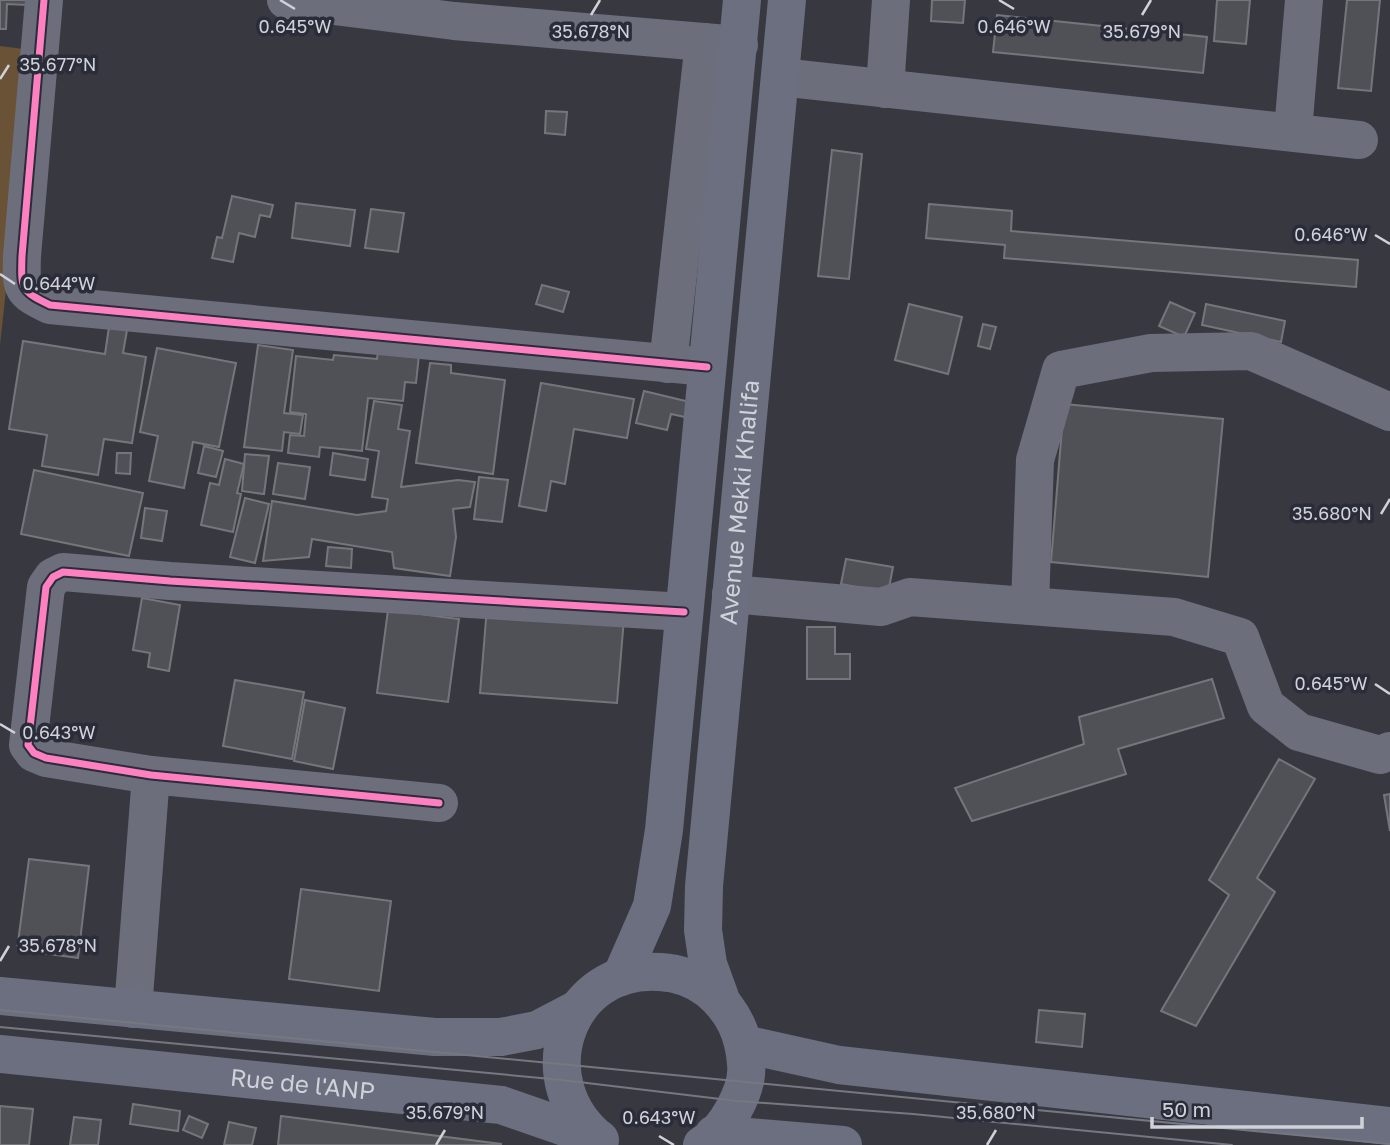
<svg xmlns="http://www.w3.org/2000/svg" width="1390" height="1145" viewBox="0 0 1390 1145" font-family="'Golos Text',sans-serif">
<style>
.green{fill:#695236}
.building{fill:#505157;stroke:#75767c;stroke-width:2}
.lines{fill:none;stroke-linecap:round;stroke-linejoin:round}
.minor{stroke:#6c6e7c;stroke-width:38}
.major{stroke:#6c6f7f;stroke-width:38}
.tram{stroke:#757781;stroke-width:2}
.cycleway-casing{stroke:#2a2d39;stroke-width:11}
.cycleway{stroke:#ff80c0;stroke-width:7}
.ticks{fill:none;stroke:#d0d2da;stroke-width:2.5}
.labels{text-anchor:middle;stroke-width:7;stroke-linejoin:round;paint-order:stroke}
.street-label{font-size:24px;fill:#d0d2da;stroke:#2a2d39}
.ticks-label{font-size:18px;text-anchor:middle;fill:#d0d2da;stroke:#2a2d39;stroke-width:7;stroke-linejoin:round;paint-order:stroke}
</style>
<rect width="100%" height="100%" fill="#383940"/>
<path class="green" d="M0 46 32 50 0 345Z"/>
<g class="building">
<path d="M0 0H48V6L7 4 6 29H0Z"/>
<path d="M932 0H965L963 23 931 21Z"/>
<path d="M1217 0H1250L1246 44 1214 41Z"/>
<path d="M1347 0H1380L1371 91 1338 88Z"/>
<path d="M997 15 1207 37 1203 73 993 52Z"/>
<path d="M546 111 567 112 565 135 545 133Z"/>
<path d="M832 150 862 154 849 279 818 276Z"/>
<path d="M232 196 273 205 270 217 260 215 255 237 239 233 233 262 212 258 217 237 222 238Z"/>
<path d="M296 203 355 210 350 246 292 238Z"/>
<path d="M929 204 1012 211 1011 231 1358 260 1356 287 1004 258 1005 245 926 238Z"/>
<path d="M371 209 404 213 398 252 365 248Z"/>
<path d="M542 285 569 292 563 312 536 304Z"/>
<path d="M1170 302 1195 313 1184 337 1159 326Z"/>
<path d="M909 304 962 317 948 374 895 360Z"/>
<path d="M1206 304 1285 321 1281 342 1202 325Z"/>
<path d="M983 324 996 327 990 349 978 346Z"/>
<path d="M109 327 127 330 123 353 146 357 132 443 104 439 98 475 42 466 47 435 9 429 23 341 105 354Z"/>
<path d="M258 345 293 350 284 413 303 415 300 434 284 432 282 451 244 447Z"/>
<path d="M157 348 236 363 219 447 193 442 184 488 149 481 158 436 140 432Z"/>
<path d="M378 351 419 355 416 383 405 382 403 401 368 398 362 451 320 447 319 457 288 453 290 435 304 436 306 414 290 412 296 356 333 360 334 355 377 359Z"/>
<path d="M430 363 451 365V373L505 380 493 474 416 463Z"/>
<path d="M541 383 634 399 627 438 574 429 565 484 551 481 546 511 519 506Z"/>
<path d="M644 391 698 404 694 419 671 414 667 430 636 423Z"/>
<path d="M374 401 402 405 398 429 410 431 401 487 458 480 475 482 470 507 453 509 456 537 450 576 394 568 392 552 312 539 309 557 263 561 272 501 357 515 386 511 388 499 372 497 379 451 366 449Z"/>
<path d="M1064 404 1223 419 1208 577 1051 562Z"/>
<path d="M204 446 223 451 216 477 198 473Z"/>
<path d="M117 453H131L130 474 116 473Z"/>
<path d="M333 453 368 459 365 480 330 475Z"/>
<path d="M245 454 269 456 264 494 242 491Z"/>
<path d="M225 459 244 464 237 493 241 494 233 532 201 525 210 483 219 485Z"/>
<path d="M278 463 310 467 305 499 273 494Z"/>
<path d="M34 470 143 493 129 556 21 534Z"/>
<path d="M479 477 508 480 502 522 474 519Z"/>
<path d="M245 498 269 504 255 563 230 557Z"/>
<path d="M145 508 167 511 162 541 141 538Z"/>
<path d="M328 547 352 549 351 568 326 566Z"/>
<path d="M846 559 893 567 888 593 841 584Z"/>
<path d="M142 598 180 605 169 671 148 667 150 653 133 650Z"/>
<path d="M487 607 624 618 617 703 480 693Z"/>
<path d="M388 610 459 619 448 702 377 693Z"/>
<path d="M807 627H835V654H850V679H807Z"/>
<path d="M1212 679 1224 718 1118 749 1126 774 972 821 955 788 1084 744 1079 717Z"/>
<path d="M235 680 304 692 292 759 223 746Z"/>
<path d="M305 700 345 708 333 769 294 761Z"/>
<path d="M1279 759 1315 779 1257 878 1275 892 1196 1026 1161 1011 1229 895 1209 880Z"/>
<path d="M1390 794V831L1384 795Z"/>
<path d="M29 859 89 866 78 958 17 950Z"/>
<path d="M301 889 391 901 379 991 289 979Z"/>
<path d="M1039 1010 1085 1014 1082 1047 1036 1042Z"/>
<path d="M133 1104 180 1111 178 1131 130 1124Z"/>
<path d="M0 1106 33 1109 29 1145H0Z"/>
<path d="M189 1116 208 1124 202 1138 183 1130Z"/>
<path d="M281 1116 501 1144V1145H278Z"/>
<path d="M74 1117 101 1120 98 1145H70Z"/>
<path d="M229 1122 256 1128 252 1145H224Z"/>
</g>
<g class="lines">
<g class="minor">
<path d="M44 0 22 256C21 288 20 291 50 305L707 367"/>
<path d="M286 0 454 21 739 45"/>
<path d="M780 77 1359 140"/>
<path d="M885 89 891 0"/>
<path d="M1293 131 1304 0"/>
<path d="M668 364 704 42"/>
<path d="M731 594 881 607 910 597 1174 617 1240 637 1266 706 1299 732 1380 755 1390 751"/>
<path d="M1030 606 1035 460 1061 370 1151 353 1251 351 1390 412"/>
<path d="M439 803 151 775 46 758 34 753 28 745 46 587 53 577 63 572 170 581 684 612"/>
<path d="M133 1009 151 775"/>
</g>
<g class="major">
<path d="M621 977 652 906 664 830 742 0"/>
<path d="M0 996 435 1037H501L537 1030 579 1008"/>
<path id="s1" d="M721 1000 708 964 703 930 704 886 787 0"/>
<path d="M744 1044 839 1065 1390 1126"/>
<path id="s2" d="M0 1054 501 1105 599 1139"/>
<path d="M714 1134 843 1145"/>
<path d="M600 1140C527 1082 565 965 660 972 678 973 695 979 709 990 733 1010 744 1034 746 1064 749 1090 725 1132 702 1145"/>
</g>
<g class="tram">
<path d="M0 1010 1390 1144"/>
<path d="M0 1027 562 1080 737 1101 913 1114 1232 1145"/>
</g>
<defs>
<g id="cycleway">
<path d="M44 0 22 256C21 288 20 291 50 305L707 367"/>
<path d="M439 803 151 775 46 758 34 753 28 745 46 587 53 577 63 572 170 581 684 612"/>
</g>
</defs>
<use href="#cycleway" class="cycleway-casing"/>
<use href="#cycleway" class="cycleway"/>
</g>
<path class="ticks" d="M280 0 295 9M999 0 1014 9M591 15 600 0M1142 15 1151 0M0 79 9 65M1375 235 1390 244M0 274 15 284M1381 514 1390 499M1375 684 1390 694M0 724 15 733M0 961 9 946M659 1136 674 1145M436 1145 445 1130M987 1145 996 1130"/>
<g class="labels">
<g class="street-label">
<text dy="8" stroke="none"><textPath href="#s1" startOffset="502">Avenue Mekki Khalifa</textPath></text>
<text dy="8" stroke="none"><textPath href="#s2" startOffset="304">Rue de l'ANP</textPath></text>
</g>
</g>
<g class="ticks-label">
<text x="1014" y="33">0.646°W</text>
<text x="295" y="33">0.645°W</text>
<text x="591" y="38">35.678°N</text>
<text x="1142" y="38">35.679°N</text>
<text x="58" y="71">35.677°N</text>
<text x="1331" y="241">0.646°W</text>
<text x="59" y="290">0.644°W</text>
<text x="1332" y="520">35.680°N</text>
<text x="1331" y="690">0.645°W</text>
<text x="59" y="739">0.643°W</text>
<text x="58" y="952">35.678°N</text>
<text x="445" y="1119">35.679°N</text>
<text x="996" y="1119">35.680°N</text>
<text x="659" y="1124">0.643°W</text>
</g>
<path d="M1152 1117v10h210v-10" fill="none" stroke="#d0d2da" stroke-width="3.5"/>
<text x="1162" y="1117" font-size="21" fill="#d0d2da" stroke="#2a2d39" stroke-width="5" paint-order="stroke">50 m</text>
</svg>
